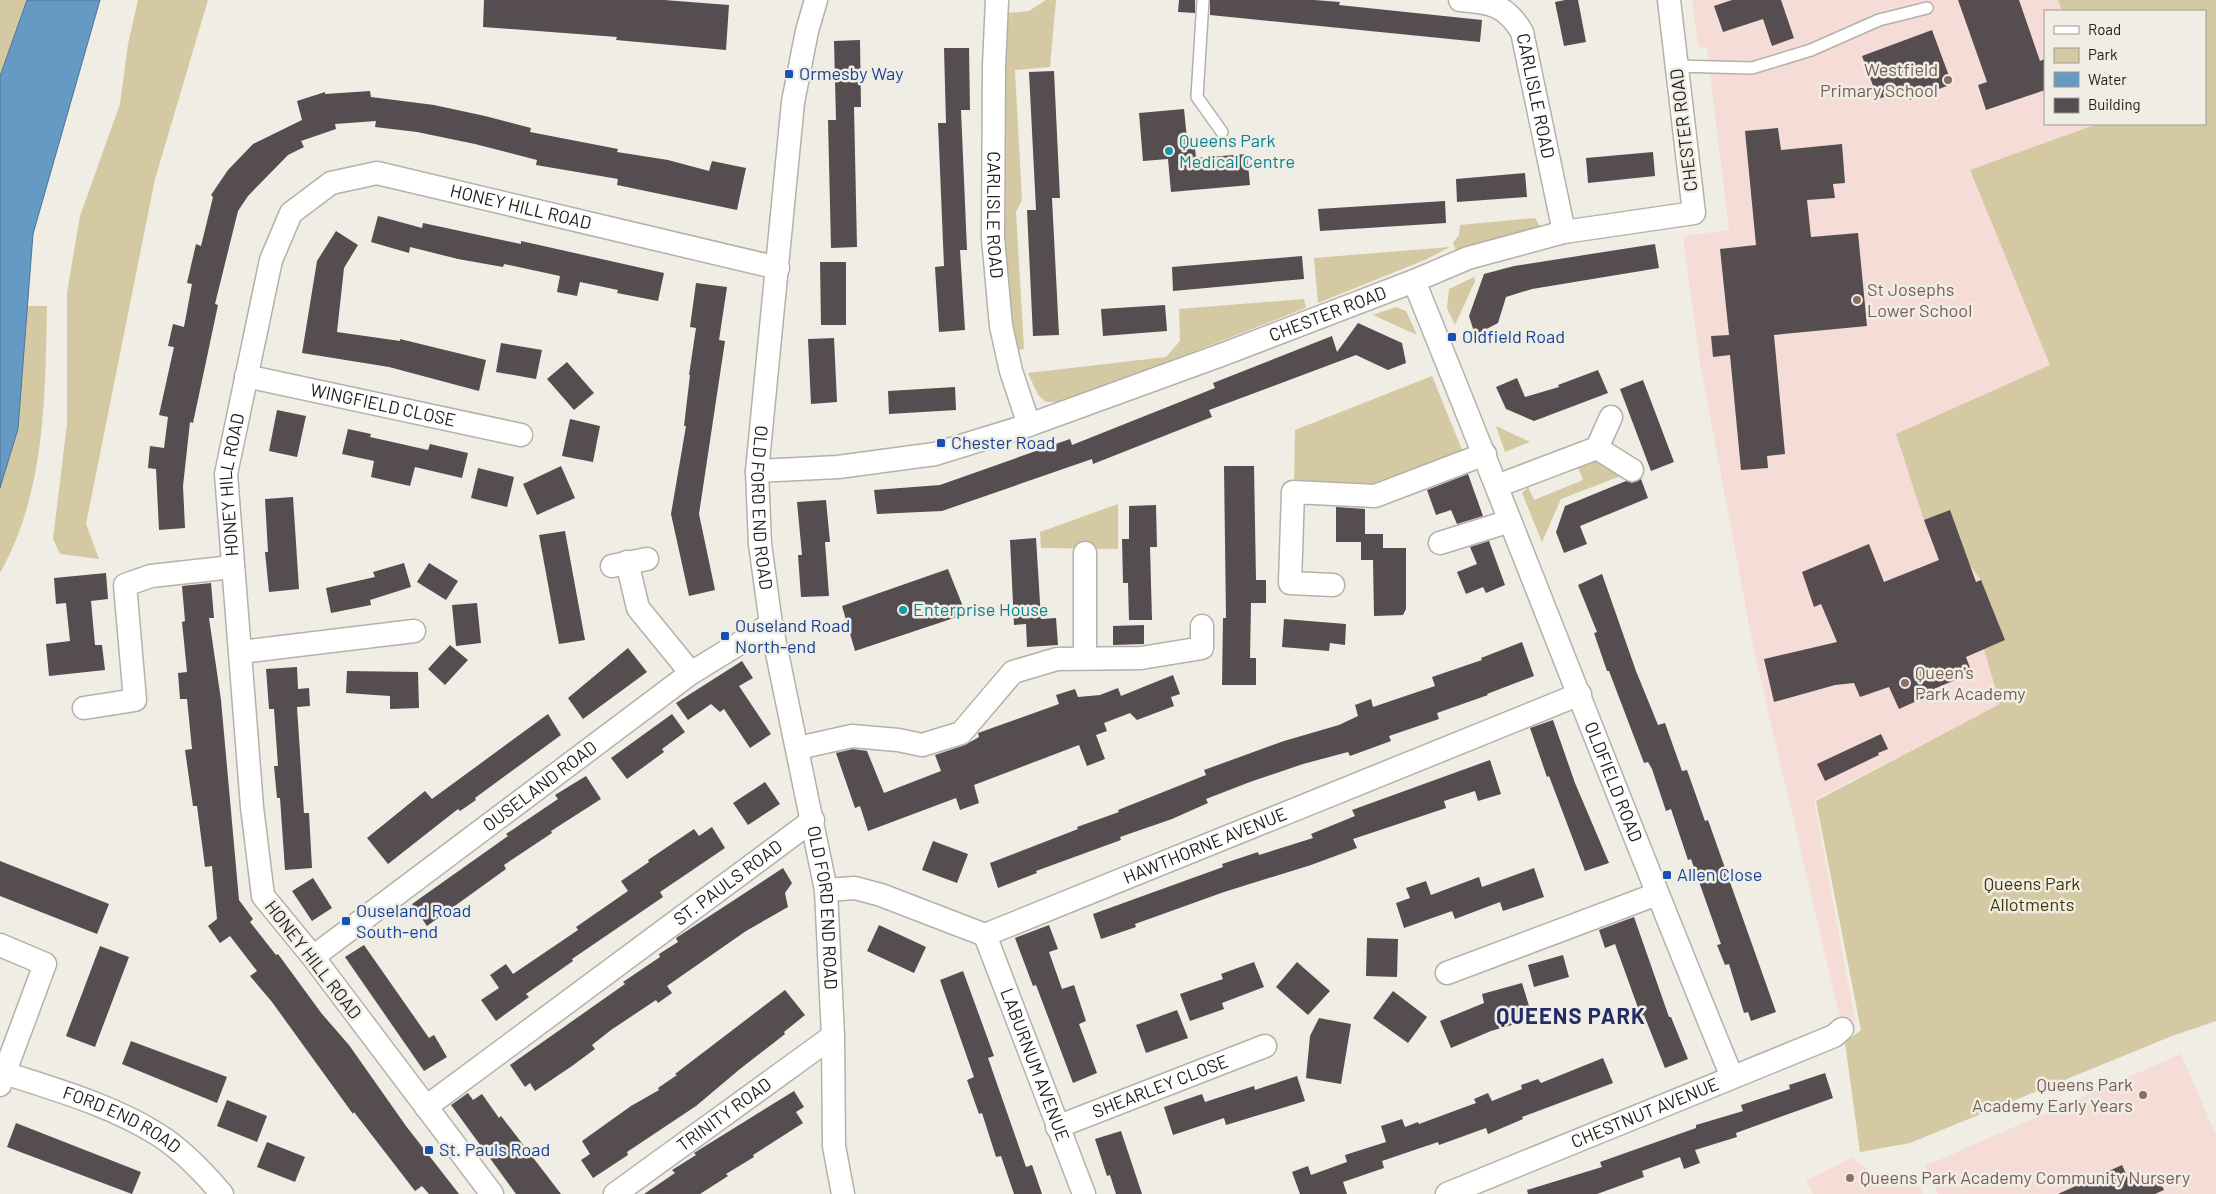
<svg xmlns="http://www.w3.org/2000/svg" width="2216" height="1194" viewBox="0 0 2216 1194" font-family="Barlow,sans-serif">
<style>
.education{fill:#f6dcd6}
.green{fill:#d4c9a2}
.water{fill:#649ac4;stroke:#507592}
.building{fill:#554d50}
.lines{fill:none;stroke-linecap:round;stroke-linejoin:round}
.service-casing{stroke:#b4b1a9;stroke-width:14}
.minor-casing{stroke:#b4b1a9;stroke-width:25}
.service{stroke:#fff;stroke-width:11}
.minor{stroke:#fff;stroke-width:22}
.transit-dot{fill:#1a4fb4;stroke:#efede4;stroke-width:2}
.education-dot{fill:#8d6e63;stroke:#efede4;stroke-width:2}
.culture-dot{fill:#0f9aa8;stroke:#efede4;stroke-width:2}
.labels{text-anchor:middle;stroke-width:5;stroke-linejoin:round;paint-order:stroke}
.education-label{font-size:18px;fill:#785e54;stroke:#efede4;text-anchor:start}
.transit-label{font-size:18px;fill:#164399;stroke:#efede4;text-anchor:start}
.street-label{font-size:18px;fill:#21201d;stroke:#efede4}
.culture-label{font-size:18px;fill:#0d838f;stroke:#efede4;text-anchor:start}
.park-label{font-size:18px;fill:#413400;stroke:#efede4}
.district-label{font-size:22px;font-weight:bold;letter-spacing:1px;fill:#242c65;stroke:#efede4}
</style>
<rect width="100%" height="100%" fill="#efede4"/>
<g class="education">
<path d="M1692 0H2058L2062 11H2045V124H2097L1970 170 2051 365 2001 704 1814 800 1855 1021 1842 1036 1840 1018 1754 651 1700 363 1683 236 1729 230 1707 48 1698 47Z"/>
<path d="M2181 1054 2216 1135V1194H1938L1925 1166Z"/>
<path d="M1852 1158 1875 1174 1896 1180 1914 1175 1923 1194H1813L1806 1181Z"/>
</g>
<g class="green">
<path d="M0 0H27L0 76Z"/>
<path d="M138 0H208L155 179 86 524 99 559 60 554 53 539 67 424V293L80 216 120 104 128 44Z"/>
<path d="M1046 0H1056L1050 67 1015 70 1022 200 1016 212 1024 349 1018 350 1007 306 999 200 1008 13 1029 11Z"/>
<path d="M2058 0H2216V1021L2172 1036 1910 1143 1860 1152 1845 1043 1861 1030 1816 801 2000 704 1984 649 2005 640 1981 580 1969 564 1924 520 1896 434 2050 365 1970 170 2097 124H2205V11H2062Z"/>
<path d="M1535 218 1541 228 1456 251 1453 243 1459 235 1460 225Z"/>
<path d="M1450 247 1427 259 1318 303 1314 258Z"/>
<path d="M1474 277 1475 281 1455 325 1447 308 1449 289Z"/>
<path d="M1304 299 1306 308 1064 402H1046L1038 395 1028 373 1166 357 1180 341 1179 309Z"/>
<path d="M27 306H47C45 397 46 491 0 573V488L18 429Z"/>
<path d="M1396 307 1406 311 1417 335 1373 315Z"/>
<path d="M1432 376 1465 457 1376 489 1294 482 1295 430Z"/>
<path d="M1496 426 1530 442 1505 452Z"/>
<path d="M1596 460 1623 475 1561 499 1542 542 1522 493 1528 487 1534 500 1583 480 1578 467Z"/>
<path d="M1118 504V549L1041 548 1040 532Z"/>
</g>
<path class="water" d="M27 0H100L33 234 18 429 0 488V76Z"/>
<g class="building">
<path d="M484 0H664L729 5 726 50 616 40 617 37 483 27Z"/>
<path d="M1179 0H1195V13L1178 12Z"/>
<path d="M1210 0H1314L1340 2 1339 5 1482 20 1480 42 1210 15Z"/>
<path d="M1565 0H1578L1586 42 1564 46 1555 2Z"/>
<path d="M1732 0H1781L1794 38 1772 46 1763 19 1723 32 1714 6Z"/>
<path d="M1958 0H2019L2040 61 2045 59V90L1986 110 1978 85 1987 82Z"/>
<path d="M1932 30 1952 84 1910 100 1906 89 1878 99 1862 56Z"/>
<path d="M860 40 861 107H854L857 247 831 248 828 120H836L834 41Z"/>
<path d="M944 48H969L970 110H961L967 250H960L965 330 939 332 935 267 944 266 938 123H946Z"/>
<path d="M1054 71 1060 198H1052L1059 335 1033 336 1027 210H1036L1029 72Z"/>
<path d="M370 91 371 97 434 105 485 116 531 128 530 132 618 149 617 152 668 160 709 171 712 161 746 168 737 210 617 185 618 179 536 165 537 160 475 144 417 132 375 127 376 121 335 124 336 129 301 141 304 147 288 155 248 196 238 211 215 304 218 305 193 423 190 422 183 486 185 528 159 530 156 469 148 468 150 446 164 448 168 417 159 415 174 347 168 346 173 324 184 327 192 284 187 283 196 244 201 246 213 197 211 195 228 170 253 144 302 120 297 101 325 92V94Z"/>
<path d="M1184 109 1188 149 1195 148 1196 158 1247 154 1250 185 1171 192 1168 159 1143 161 1139 113Z"/>
<path d="M1778 128 1781 150 1842 144 1845 183 1833 184 1835 198 1807 200 1811 237 1858 233 1867 326 1774 335 1785 454 1767 456 1768 468 1741 470 1730 355 1713 357 1711 336 1729 335 1720 249 1756 245 1745 131Z"/>
<path d="M1653 152 1655 176 1588 183 1586 158Z"/>
<path d="M1525 173 1527 197 1457 202 1456 179Z"/>
<path d="M1445 201 1446 223 1320 231 1318 209Z"/>
<path d="M378 216 422 228 423 223 521 244V241L664 273 658 301 617 293 618 290 580 282 577 296 557 292 560 276 504 264 503 267 458 259 410 247 409 253 371 242Z"/>
<path d="M336 231 358 245 344 268 337 332 400 341V339L486 360 479 391 389 367 302 353 317 261Z"/>
<path d="M1655 244 1659 268 1532 289 1506 297 1498 323 1475 335 1469 316 1484 274 1514 266Z"/>
<path d="M1302 256 1304 279 1173 291 1172 267Z"/>
<path d="M820 262H846V325H821Z"/>
<path d="M696 283 727 287 719 340 725 341 699 514 715 590 689 596 671 514 686 426H684L690 375H689L696 328 690 327Z"/>
<path d="M1165 305 1167 331 1103 336 1101 309Z"/>
<path d="M1358 323 1402 343 1406 363 1388 370 1356 355 1209 410 1212 417 1093 464 1092 459 942 511 877 514 874 490 940 485 1070 439 1072 445 1215 388 1213 383 1332 336 1337 352Z"/>
<path d="M834 338 837 402 811 404 808 339Z"/>
<path d="M501 343 542 350 536 379 496 372Z"/>
<path d="M567 362 594 393 574 410 547 379Z"/>
<path d="M1598 370 1608 393 1534 421 1506 409 1496 387 1517 378 1525 397 1559 387 1558 385Z"/>
<path d="M1643 380 1674 462 1651 471 1620 389Z"/>
<path d="M955 387 956 410 889 414 888 391Z"/>
<path d="M277 410 306 416 297 457 269 451Z"/>
<path d="M570 419 600 426 593 462 562 456Z"/>
<path d="M348 429 371 434 370 437 428 450 430 444 468 453 462 478 415 467 410 486 371 477 374 461 342 454Z"/>
<path d="M561 466 575 498 537 515 523 484Z"/>
<path d="M1224 466H1254L1256 580H1266V603H1251L1250 658H1256V685H1222L1223 618H1226Z"/>
<path d="M478 468 514 477 507 507 471 498Z"/>
<path d="M1468 474 1483 516 1457 524 1451 510 1436 515 1427 490Z"/>
<path d="M1641 479 1648 498 1580 526 1587 544 1564 553 1556 532 1565 506 1626 481 1632 483Z"/>
<path d="M293 497 299 589 269 592 265 552H268L265 499Z"/>
<path d="M826 500 830 542H825L829 596 801 597 798 555H802L797 502Z"/>
<path d="M1156 505 1157 547H1150L1152 620H1129L1128 583H1123L1122 539H1129V506Z"/>
<path d="M1336 507 1365 509V534H1383V548H1406V609L1403 615 1374 616 1373 560H1361V542H1336Z"/>
<path d="M1950 510 1976 582 1981 580 2005 640 1966 657 1972 673 1929 691 1930 695 1899 709 1889 687 1860 697 1854 683 1835 685 1774 702 1764 659 1837 642 1821 604 1814 607 1802 572 1869 544 1884 582 1939 560 1924 520Z"/>
<path d="M565 531 585 640 559 644 539 535Z"/>
<path d="M1036 538 1041 619 1056 618 1058 645 1027 647 1026 624 1014 625 1010 540Z"/>
<path d="M1489 541 1505 585 1486 593 1483 587 1466 594 1457 572 1477 564 1470 547Z"/>
<path d="M404 563 411 587 370 600 371 605 331 613 326 588 375 577 373 572Z"/>
<path d="M429 563 458 581 446 600 417 582Z"/>
<path d="M948 569 966 614 855 651 842 606Z"/>
<path d="M106 573 108 599 91 601 95 645H102L105 670 49 676 46 644 70 641 66 603 56 604 54 578Z"/>
<path d="M1602 574 1636 671 1658 725 1665 723 1682 771 1687 770 1705 821 1708 820 1776 1012 1751 1021 1748 1012 1744 1013 1729 964 1725 965 1717 945 1721 944 1691 859 1688 860 1671 809 1666 811 1652 769 1648 762 1644 763 1609 671H1607L1594 633 1597 632 1578 585Z"/>
<path d="M211 583 214 618H209L221 700 239 900 253 919 250 922 276 955 278 954 322 1014 349 1045 406 1126 459 1194H429L422 1186 415 1191 354 1112 353 1114 272 1002 250 976 257 971 230 936 220 943 208 926 217 919 212 866 205 867 197 806H193L185 750 192 749 187 699H180L178 673 187 672 182 622 185 621 182 586Z"/>
<path d="M477 603 481 643 456 646 452 605Z"/>
<path d="M1284 619 1346 624 1345 645 1330 643 1329 651 1282 647Z"/>
<path d="M1144 625V644L1113 645V626Z"/>
<path d="M1522 642 1534 676 1487 694 1488 695 1437 713 1439 719 1389 736 1391 741 1350 756 1348 752 1303 764 1250 782 1206 799 1208 803 1172 819 1120 837 1121 840 1036 871 1037 873 998 888 990 863 1078 829 1077 827 1119 812 1118 810 1206 775 1204 770 1284 741 1339 725 1358 716 1355 705 1371 699 1373 707 1435 686 1432 677 1482 660 1481 658Z"/>
<path d="M450 645 468 660 445 685 428 669Z"/>
<path d="M628 648 647 672 583 719 568 698Z"/>
<path d="M742 661 753 678 739 686 771 734 750 748 724 709 720 712 711 704 688 720 676 703Z"/>
<path d="M297 667 298 689 309 688 310 706 297 707 304 813H309L312 868 285 870 280 798H277L274 766H278L274 709H269L266 669Z"/>
<path d="M347 671 418 672 419 708 390 709V696L346 693Z"/>
<path d="M1173 675 1180 694 1171 697 1174 706 1137 720 1130 713 1104 723 1107 731 1096 735 1105 759 1087 766 1079 745 974 785 979 803 960 810 956 798 868 831 860 806 855 808 836 753 853 749 867 751 884 793 941 771 935 755 965 745 979 737 978 733 1059 704 1056 695 1075 689 1078 697 1100 695 1118 688 1121 696Z"/>
<path d="M548 714 561 735 475 798 476 800 460 811 458 809 388 864 367 838 425 791 432 799Z"/>
<path d="M672 714 685 732 662 749 664 752 627 779 611 758Z"/>
<path d="M1553 720 1575 783 1609 863 1585 871 1549 776 1547 777 1530 728Z"/>
<path d="M1881 734 1888 749 1878 753 1879 755 1825 781 1817 764Z"/>
<path d="M1490 760 1501 794 1478 801 1475 791 1444 801 1446 808 1353 839 1357 848 1311 865 1224 892 1135 924 1136 927 1101 939 1093 914 1223 867 1222 864 1258 852 1259 855 1313 838 1311 834 1355 816 1352 810Z"/>
<path d="M586 776 601 799 551 831 552 833 504 865 506 869 427 926 412 904 508 836 506 834 558 799 555 795Z"/>
<path d="M765 782 780 804 748 825 733 803Z"/>
<path d="M712 827 725 848 660 892 663 897 572 959 573 961 526 994 529 997 496 1021 481 1000 499 988 490 975 506 964 513 974 578 930 576 927 628 891 621 881 649 862 648 860 694 829 699 836Z"/>
<path d="M933 841 968 854 957 883 922 870Z"/>
<path d="M0 861 109 904 97 934 0 896Z"/>
<path d="M783 868 792 883 785 893 788 907 746 931 667 986 672 993 658 1003 656 1000 611 1030 592 1045 595 1049 572 1066 535 1091 530 1083 525 1087 510 1065 625 984 623 982 660 957 659 954 678 942 676 938 679 936Z"/>
<path d="M1534 868 1544 897 1503 911 1500 902 1455 919 1452 911 1404 928 1396 903 1410 898 1406 888 1426 881 1431 895 1479 877 1482 887Z"/>
<path d="M313 878 332 908 312 921 292 891Z"/>
<path d="M1634 917 1669 1017H1671L1688 1059 1665 1068 1644 1015 1641 1016 1615 944 1605 948 1599 930Z"/>
<path d="M879 925 926 947 914 973 867 951Z"/>
<path d="M1049 925 1058 949 1049 952 1062 989 1074 985 1086 1021 1079 1024 1097 1073 1073 1083 1036 985 1033 986 1015 938Z"/>
<path d="M1367 938 1398 939 1397 977 1366 976Z"/>
<path d="M364 945 429 1038 434 1035 447 1057 424 1071 345 957Z"/>
<path d="M100 946 129 957 95 1047 66 1036Z"/>
<path d="M1563 955 1569 977 1534 987 1528 965Z"/>
<path d="M1254 962 1264 987 1222 1003 1224 1009 1190 1021 1180 994 1223 979 1221 974Z"/>
<path d="M1297 962 1330 991 1308 1015 1276 987Z"/>
<path d="M963 971 994 1056 988 1058 1026 1167 1032 1165 1042 1194H1014L1001 1156 996 1157 982 1113 979 1114 967 1080 974 1077 940 980Z"/>
<path d="M1522 983 1533 1019 1491 1031 1451 1048 1440 1021 1484 1003 1482 994Z"/>
<path d="M785 990 805 1015 784 1032 785 1034 740 1069 696 1106 627 1152 628 1155 593 1178 581 1160 590 1154 582 1141 631 1106 659 1090 658 1088 677 1075 675 1074Z"/>
<path d="M1393 991 1427 1017 1408 1043 1373 1018Z"/>
<path d="M1177 1010 1188 1038 1146 1053 1136 1025Z"/>
<path d="M1319 1018 1351 1024 1341 1084 1306 1078 1310 1036Z"/>
<path d="M131 1041 227 1077 217 1103 122 1064Z"/>
<path d="M1603 1058 1613 1083 1522 1117 1523 1119 1488 1134 1486 1128 1439 1145 1438 1142 1382 1161 1384 1168 1343 1182 1347 1194H1300L1292 1172 1308 1166 1311 1175 1347 1162 1345 1155 1386 1142 1381 1126 1402 1119 1405 1127 1418 1122 1419 1124 1476 1103 1474 1099 1488 1093 1492 1101 1522 1089 1521 1085 1538 1079 1541 1083Z"/>
<path d="M1825 1073 1833 1098 1736 1133 1737 1137 1695 1150 1700 1163 1684 1169 1680 1157 1642 1171 1644 1177 1597 1194H1528L1527 1190 1602 1167 1600 1162 1696 1128V1125L1743 1111 1741 1105 1790 1089 1789 1085Z"/>
<path d="M1297 1076 1305 1101 1226 1125 1224 1118 1173 1135 1164 1107 1202 1094 1205 1102 1254 1086 1255 1090Z"/>
<path d="M794 1091 804 1107 796 1112 803 1123 753 1155 754 1157 726 1174 728 1176 700 1194H644L675 1173 672 1170 696 1155 694 1153Z"/>
<path d="M468 1093 473 1100 482 1094 499 1118 501 1116 561 1194H516L451 1105Z"/>
<path d="M227 1100 267 1116 257 1142 217 1126Z"/>
<path d="M16 1123 141 1172 132 1194 7 1147Z"/>
<path d="M1121 1131 1142 1194H1116L1110 1175 1107 1176 1095 1139Z"/>
<path d="M267 1142 305 1157 295 1182 257 1167Z"/>
<path d="M2122 1165 2131 1185 2156 1173 2164 1190 2155 1194H2058Z"/>
</g>
<g class="lines">
<defs>
<g id="service">
<path d="M1203 0 1197 97 1222 132"/>
<path d="M1676 66 1752 68 1811 50 1879 20 1927 8"/>
</g>
<g id="minor">
<path id="s1" d="M816 0 807 31 793 102 757 471 760 544 771 624 826 890 833 1036 834 1146 843 1194"/>
<path id="s2" d="M997 0 994 66 993 238 1001 326 1011 371 1029 425"/>
<path id="s3" d="M1460 0C1490 2 1506 5 1522 32L1564 232"/>
<path id="s4" d="M1414 281C1522 546 1623 813 1732 1077"/>
<path id="s5" d="M246 376 521 435"/>
<path d="M1597 448 1632 470"/>
<path id="s6" d="M757 471 838 467 935 454 1029 425 1224 354 1414 281 1468 258 1564 232 1694 213 1669 0"/>
<path d="M1497 486 1597 448 1611 417"/>
<path d="M1440 543 1510 521"/>
<path d="M627 562 638 608 691 673"/>
<path d="M612 566 647 559"/>
<path d="M1333 585 1290 583 1293 492 1375 496 1485 454"/>
<path d="M241 652 414 631"/>
<path d="M1085 657V553"/>
<path d="M84 708 135 700 125 585 151 576 232 567"/>
<path d="M798 748 852 736 898 740 922 745 961 733 1013 672 1057 659 1141 658 1202 648V626"/>
<path id="s7" d="M826 890 855 888 881 895 985 935 1580 694"/>
<path id="s8" d="M985 935 1084 1194"/>
<path d="M0 945 45 964 0 1085"/>
<path id="s9" d="M313 957 691 673 771 624"/>
<path d="M1447 973 1657 894"/>
<path id="s10" d="M5 1073C56 1090 111 1105 157 1134 180 1148 205 1174 222 1194"/>
<path id="s11" d="M426 1107 813 820"/>
<path id="s12" d="M1057 1127 1265 1046"/>
<path id="s13" d="M492 1194 313 957 263 896 252 807 226 474 271 260 291 213 331 183 377 173 778 268"/>
<path id="s14" d="M615 1194 833 1036"/>
<path id="s15" d="M1447 1194 1834 1036 1842 1029"/>
</g>
</defs>
<use href="#service" class="service-casing"/>
<use href="#minor" class="minor-casing"/>
<use href="#service" class="service"/>
<use href="#minor" class="minor"/>
</g>
<g class="transit-dot">
<rect x="784" y="69" width="10" height="10" rx="2.5"/>
<rect x="1447" y="332" width="10" height="10" rx="2.5"/>
<rect x="936" y="438" width="10" height="10" rx="2.5"/>
<rect x="720" y="631" width="10" height="10" rx="2.5"/>
<rect x="1662" y="870" width="10" height="10" rx="2.5"/>
<rect x="341" y="916" width="10" height="10" rx="2.5"/>
<rect x="424" y="1145" width="10" height="10" rx="2.5"/>
</g>
<g class="education-dot">
<circle cx="1948" cy="80" r="5"/>
<circle cx="1857" cy="300" r="5"/>
<circle cx="1905" cy="683" r="5"/>
<circle cx="2143" cy="1095" r="5"/>
<circle cx="1850" cy="1178" r="5"/>
</g>
<g class="culture-dot">
<circle cx="1169" cy="151" r="5"/>
<circle cx="903" cy="610" r="5"/>
</g>
<g class="labels">
<g class="education-label">
<text x="1938" y="76" text-anchor="end">Westfield<tspan x="1938" dy="21">Primary School</tspan></text>
<text x="1867" y="296">St Josephs<tspan x="1867" dy="21">Lower School</tspan></text>
<text x="1915" y="679">Queen's<tspan x="1915" dy="21">Park Academy</tspan></text>
<text x="2133" y="1091" text-anchor="end">Queens Park<tspan x="2133" dy="21">Academy Early Years</tspan></text>
<text x="1860" y="1184">Queens Park Academy Community Nursery</text>
</g>
<g class="transit-label">
<text x="799" y="80">Ormesby Way</text>
<text x="1462" y="343">Oldfield Road</text>
<text x="951" y="449">Chester Road</text>
<text x="735" y="632">Ouseland Road<tspan x="735" dy="21">North-end</tspan></text>
<text x="1677" y="881">Allen Close</text>
<text x="356" y="917">Ouseland Road<tspan x="356" dy="21">South-end</tspan></text>
<text x="439" y="1156">St. Pauls Road</text>
</g>
<g class="street-label">
<text dy="6" stroke="none"><textPath href="#s3" startOffset="139">CARLISLE ROAD</textPath></text>
<text transform="translate(1684 130) rotate(-97)" y="6">CHESTER ROAD</text>
<text dy="6" stroke="none"><textPath href="#s13" startOffset="1314">HONEY HILL ROAD</textPath></text>
<text dy="6" stroke="none"><textPath href="#s2" startOffset="215">CARLISLE ROAD</textPath></text>
<text dy="6" stroke="none"><textPath href="#s6" startOffset="596">CHESTER ROAD</textPath></text>
<text dy="6" stroke="none"><textPath href="#s5" startOffset="140">WINGFIELD CLOSE</textPath></text>
<text dy="6" stroke="none"><textPath href="#s13" startOffset="789">HONEY HILL ROAD</textPath></text>
<text dy="6" stroke="none"><textPath href="#s1" startOffset="512">OLD FORD END ROAD</textPath></text>
<text dy="6" stroke="none"><textPath href="#s4" startOffset="539">OLDFIELD ROAD</textPath></text>
<text dy="6" stroke="none"><textPath href="#s9" startOffset="284">OUSELAND ROAD</textPath></text>
<text dy="6" stroke="none"><textPath href="#s7" startOffset="405">HAWTHORNE AVENUE</textPath></text>
<text dy="6" stroke="none"><textPath href="#s11" startOffset="376">ST. PAULS ROAD</textPath></text>
<text dy="6" stroke="none"><textPath href="#s1" startOffset="918">OLD FORD END ROAD</textPath></text>
<text transform="translate(313 960) rotate(52)" y="6">HONEY HILL ROAD</text>
<text dy="6" stroke="none"><textPath href="#s8" startOffset="139">LABURNUM AVENUE</textPath></text>
<text dy="6" stroke="none"><textPath href="#s12" startOffset="111">SHEARLEY CLOSE</textPath></text>
<text dy="6" stroke="none"><textPath href="#s15" startOffset="214">CHESTNUT AVENUE</textPath></text>
<text dy="6" stroke="none"><textPath href="#s14" startOffset="135">TRINITY ROAD</textPath></text>
<text dy="6" stroke="none"><textPath href="#s10" startOffset="126">FORD END ROAD</textPath></text>
</g>
<g class="culture-label">
<text x="1179" y="147">Queens Park<tspan x="1179" dy="21">Medical Centre</tspan></text>
<text x="913" y="616">Enterprise House</text>
</g>
<g class="park-label">
<text x="2032" y="890">Queens Park<tspan x="2032" dy="21">Allotments</tspan></text>
</g>
<g class="district-label">
<text x="1571" y="1024">QUEENS PARK</text>
</g>
</g>
<rect x="2044" y="10" width="162" height="115" fill="#efede4" stroke="#9d9b94"/>
<rect x="2054" y="26" width="25" height="8" fill="#ffffff" stroke="#9d9b94"/>
<text x="2088" y="35" font-size="15" fill="#21201d">Road</text>
<rect x="2054" y="48" width="25" height="15" fill="#d4c9a2" stroke="#9d9b94"/>
<text x="2088" y="60" font-size="15" fill="#21201d">Park</text>
<rect x="2054" y="72" width="25" height="15" fill="#649ac4" stroke="#9d9b94"/>
<text x="2088" y="85" font-size="15" fill="#21201d">Water</text>
<rect x="2054" y="98" width="25" height="15" fill="#554d50" stroke="#9d9b94"/>
<text x="2088" y="110" font-size="15" fill="#21201d">Building</text>
</svg>
